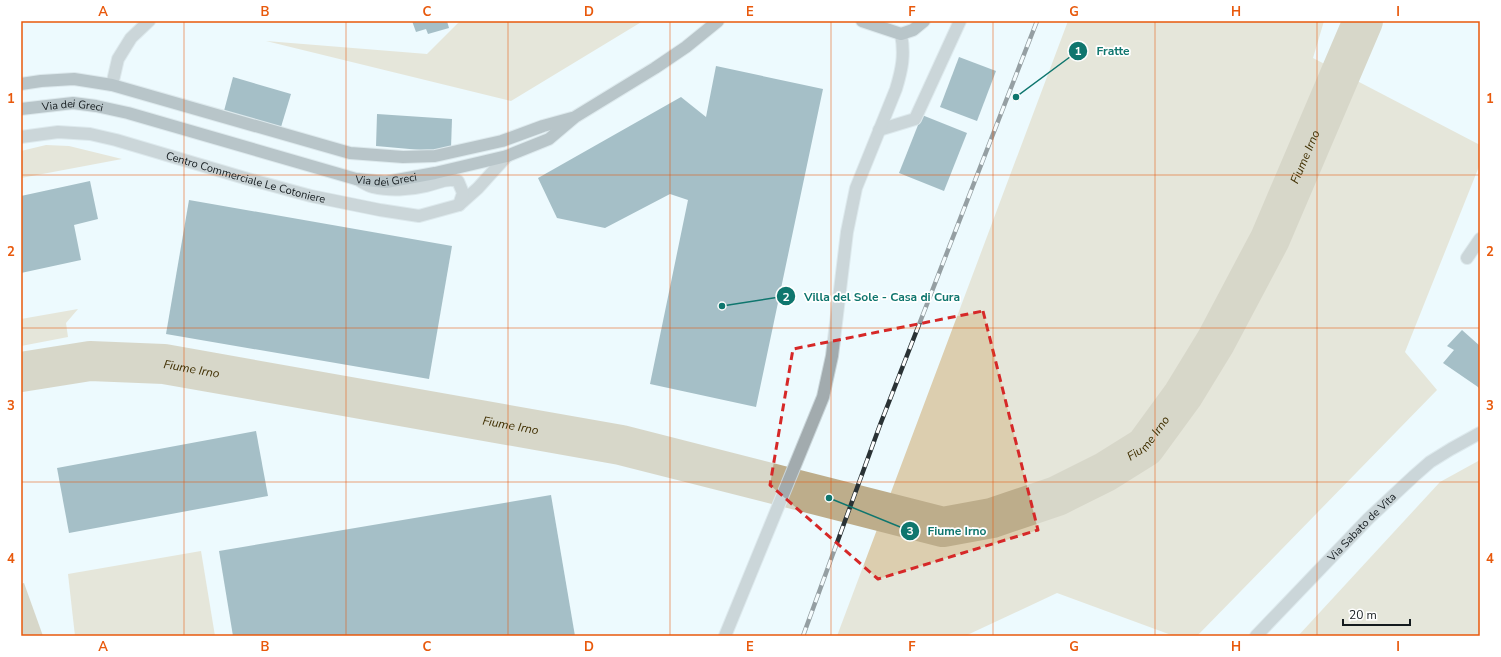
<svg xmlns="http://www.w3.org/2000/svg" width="1501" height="657" viewBox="0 0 1501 657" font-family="'Nunito Sans',sans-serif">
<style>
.green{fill:#dcceaf}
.water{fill:#bdad8b}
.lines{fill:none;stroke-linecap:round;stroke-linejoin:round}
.river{stroke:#bdad8b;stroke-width:40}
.building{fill:#4f7885}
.service-casing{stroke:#cad6da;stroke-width:14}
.minor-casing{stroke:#cad6da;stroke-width:14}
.tertiary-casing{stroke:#cad6da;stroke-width:14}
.secondary-casing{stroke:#cad6da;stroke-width:14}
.service{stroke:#a2abae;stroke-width:12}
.minor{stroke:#a2abae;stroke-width:12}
.tertiary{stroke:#a2abae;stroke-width:12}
.secondary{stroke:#79868b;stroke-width:12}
.rail-casing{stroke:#2a3235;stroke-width:4.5}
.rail{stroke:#fff;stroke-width:3;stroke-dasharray:9;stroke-linecap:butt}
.marked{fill:none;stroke:#d62828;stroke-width:3;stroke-dasharray:8 5;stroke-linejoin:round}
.grid{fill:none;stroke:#e8590c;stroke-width:1;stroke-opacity:0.55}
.labels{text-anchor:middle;stroke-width:3.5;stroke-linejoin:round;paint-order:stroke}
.street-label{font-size:11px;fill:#141b1e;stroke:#fff}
.water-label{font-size:12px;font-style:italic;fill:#402f00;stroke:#fff}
.leader{fill:none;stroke:#0f766e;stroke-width:1.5}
.callout-dot{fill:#0f766e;stroke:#fff;stroke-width:1.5}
.mark-label{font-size:12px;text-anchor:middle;font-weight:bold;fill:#fff}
.callout-label{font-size:12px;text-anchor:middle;font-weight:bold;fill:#0f766e;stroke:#fff;stroke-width:3.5;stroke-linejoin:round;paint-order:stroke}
.neatline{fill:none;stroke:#e8590c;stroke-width:1.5}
.grid-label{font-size:13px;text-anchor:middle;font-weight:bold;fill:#e8590c}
</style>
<rect width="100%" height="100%" fill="#edfafe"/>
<g class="green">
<path d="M460 21H643L511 101 266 41 427 54Z"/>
<path d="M1068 21H1324L1313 58 1480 145V164L1405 352 1437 390 1197 636H1174L1057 593 965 636H837Z"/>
<path d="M46 145 69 146 122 159 21 178V151Z"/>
<path d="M78 309 66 323 68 337 21 346V319Z"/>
<path d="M1480 460V636H1298L1440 482Z"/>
<path d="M201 551 215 636H75L68 574Z"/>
</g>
<path class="water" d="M24 583 43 636H21V584Z"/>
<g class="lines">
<path class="river" id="s1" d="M21 372 90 361 164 364 621 445 943 527 992 518 1057 496 1105 472 1145 447 1183 395 1216 341 1270 239 1363 21"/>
</g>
<g class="building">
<path d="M412 21H447L449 28 428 34 426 29 416 32Z"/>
<path d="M959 57 996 71 977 121 940 107Z"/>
<path d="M716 66 823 89 756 407 650 384 688 200 670 194 605 228 557 218 538 178 681 97 706 117Z"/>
<path d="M233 77 291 94 281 127 224 111Z"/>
<path d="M377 114 452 119 451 148 443 152 376 146Z"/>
<path d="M922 115 967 133 944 191 899 173Z"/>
<path d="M90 181 98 219 74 225 81 260 21 273V196Z"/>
<path d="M189 200 452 246 429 379 166 334Z"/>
<path d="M1462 330 1480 346V390L1478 387 1443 363 1454 350 1447 346Z"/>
<path d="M256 431 268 496 69 533 57 468Z"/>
<path d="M551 495 575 636H233L219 551Z"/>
</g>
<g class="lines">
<defs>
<g id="service">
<path d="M879 130 915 119 960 21"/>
<path id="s2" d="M21 137 58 132 90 134 116 140 248 179 311 196 380 210 419 216 459 205 478 188 507 156"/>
<path d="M357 179C362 182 368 186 373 187 389 191 410 190 426 186 438 183 446 178 458 181L463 193 459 205"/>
</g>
<g id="minor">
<path d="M112 85 118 59 131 38 149 21"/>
<path d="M1467 258 1480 239"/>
<path d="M725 636 823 397 832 356 847 232 856 188 896 89C902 69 905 55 901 34"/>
</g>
<g id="tertiary">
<path id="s3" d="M1256 636 1368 519 1414 476 1430 462 1451 449 1480 433"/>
</g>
<g id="secondary">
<path d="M862 21 901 34 913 30 924 21"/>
<path d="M21 84 41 81 74 79 112 85 350 153 403 157 435 156 502 141 543 126 572 118"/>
<path id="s4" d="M21 109 73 103 96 106 128 113 356 179 386 182 435 173 507 156 549 139 575 117 655 68 686 47 718 21"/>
</g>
</defs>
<use href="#service" class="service-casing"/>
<use href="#minor" class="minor-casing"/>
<use href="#tertiary" class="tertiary-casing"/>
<use href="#secondary" class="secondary-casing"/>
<use href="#service" class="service"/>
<use href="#minor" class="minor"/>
<use href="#tertiary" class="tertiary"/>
<use href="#secondary" class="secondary"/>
<defs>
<path id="rail" d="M803 636 880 425 1037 21"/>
</defs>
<use href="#rail" class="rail-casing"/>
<use href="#rail" class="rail"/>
</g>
<path d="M0 0H1501V657H0ZM983 311 1038 530 878 579 770 485 793 349Z" fill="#edfafe" fill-opacity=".55" fill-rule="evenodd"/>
<path class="marked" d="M983 311 1038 530 878 579 770 485 793 349Z"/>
<path class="grid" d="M184 21V636M346 21V636M508 21V636M670 21V636M831 21V636M993 21V636M1155 21V636M1317 21V636M21 175H1480M21 328H1480M21 482H1480"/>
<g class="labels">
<g class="street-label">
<text dy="4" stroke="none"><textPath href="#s4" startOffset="52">Via dei Greci</textPath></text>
<text dy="4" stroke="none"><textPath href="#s4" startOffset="376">Via dei Greci</textPath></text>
<text dy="4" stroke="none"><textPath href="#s2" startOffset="231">Centro Commerciale Le Cotoniere</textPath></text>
<text dy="4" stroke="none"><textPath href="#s3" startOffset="152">Via Sabato de Vita</textPath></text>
</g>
<g class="water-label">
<text dy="4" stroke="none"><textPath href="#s1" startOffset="1492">Fiume Irno</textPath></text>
<text dy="4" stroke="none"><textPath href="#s1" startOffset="172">Fiume Irno</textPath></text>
<text dy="4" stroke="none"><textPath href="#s1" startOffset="496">Fiume Irno</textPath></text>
<text dy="4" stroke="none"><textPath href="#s1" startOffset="1168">Fiume Irno</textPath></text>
</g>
</g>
<path class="leader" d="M1016 97L1078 51M722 306L786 296M829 498L910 531"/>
<g class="callout-dot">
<circle cx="1016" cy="97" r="4"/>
<circle cx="722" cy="306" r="4"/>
<circle cx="829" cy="498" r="4"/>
<circle cx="1078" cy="51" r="10"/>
<circle cx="786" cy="296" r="10"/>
<circle cx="910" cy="531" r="10"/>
</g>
<g class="mark-label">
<text x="1078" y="55">1</text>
<text x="786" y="301">2</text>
<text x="910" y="535">3</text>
</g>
<g class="callout-label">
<text x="1113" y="55">Fratte</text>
<text x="882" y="301">Villa del Sole - Casa di Cura</text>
<text x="957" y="535">Fiume Irno</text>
</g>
<rect width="1501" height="657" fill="none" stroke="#ffffff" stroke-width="44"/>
<path d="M1343 619v6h67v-6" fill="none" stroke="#141b1e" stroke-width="2"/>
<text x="1349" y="619" font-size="12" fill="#141b1e" stroke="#ffffff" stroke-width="3" paint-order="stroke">20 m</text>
<rect x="22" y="22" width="1457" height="613" class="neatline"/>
<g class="grid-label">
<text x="103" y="16">A</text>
<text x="265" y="16">B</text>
<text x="427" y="16">C</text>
<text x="589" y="16">D</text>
<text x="750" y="16">E</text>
<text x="912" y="16">F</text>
<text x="1074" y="16">G</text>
<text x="1236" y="16">H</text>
<text x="1398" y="16">I</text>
<text x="11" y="103">1</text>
<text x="1490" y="103">1</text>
<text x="11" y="256">2</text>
<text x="1490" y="256">2</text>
<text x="11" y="410">3</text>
<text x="1490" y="410">3</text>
<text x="11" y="563">4</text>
<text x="1490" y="563">4</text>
<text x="103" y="651">A</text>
<text x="265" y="651">B</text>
<text x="427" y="651">C</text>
<text x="589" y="651">D</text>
<text x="750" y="651">E</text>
<text x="912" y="651">F</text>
<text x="1074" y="651">G</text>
<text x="1236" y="651">H</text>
<text x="1398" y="651">I</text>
</g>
</svg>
